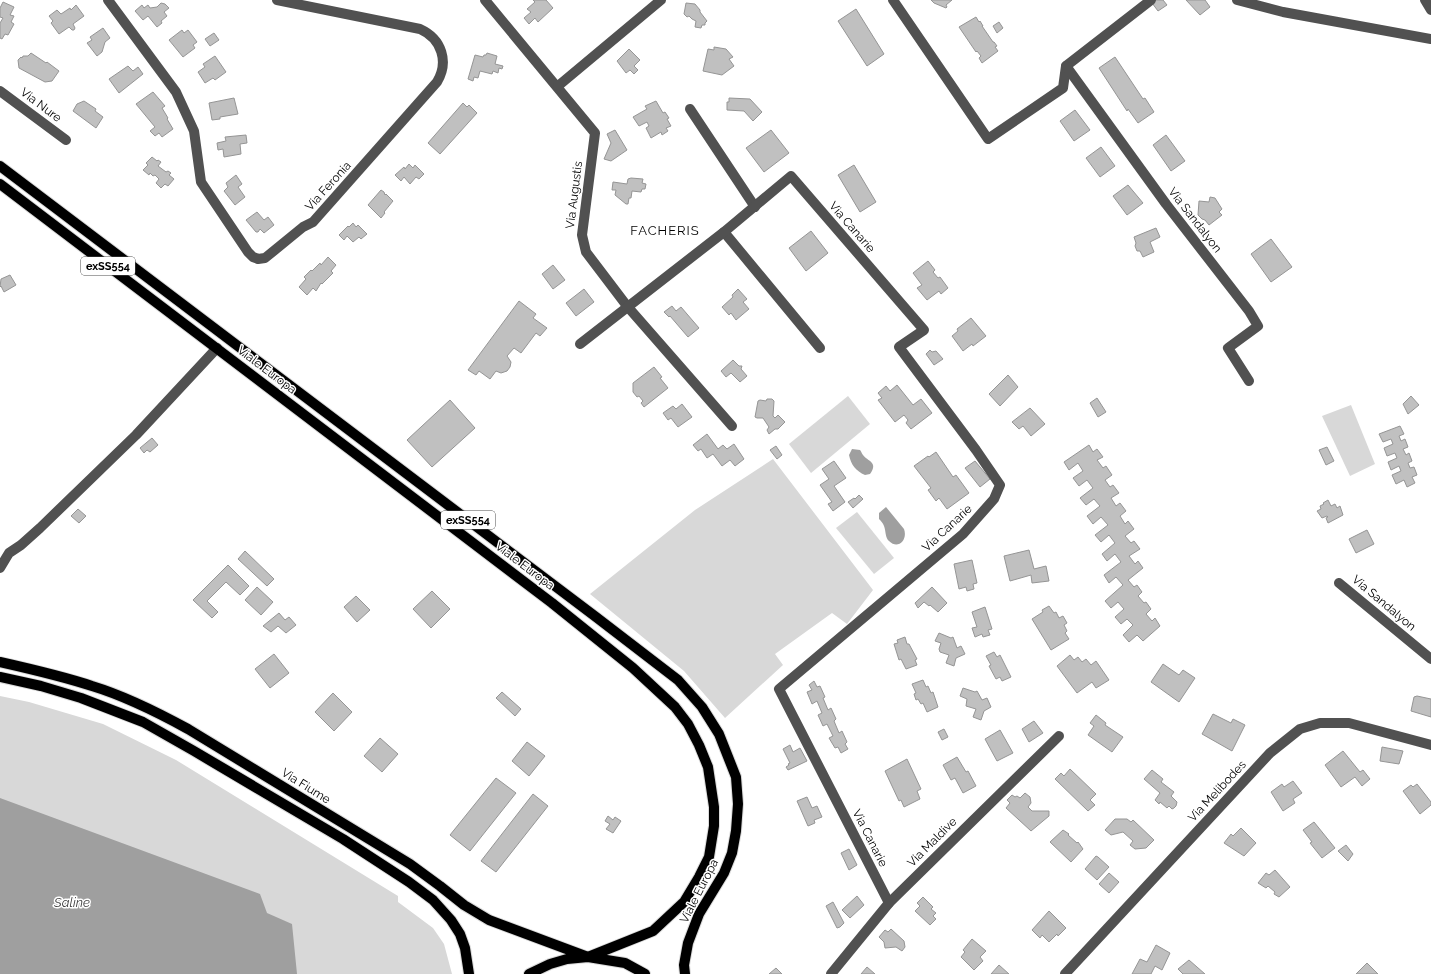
<svg xmlns="http://www.w3.org/2000/svg" width="1431" height="974" viewBox="0 0 1431 974" font-family="Raleway,sans-serif">
<style>
.green{fill:#d8d8d8}
.water{fill:#9f9f9f}
.building{fill:#c0c0c0;stroke:#959595}
.lines{fill:none;stroke-linecap:round;stroke-linejoin:round}
.major-casing{stroke:#dbdbdb;stroke-width:12}
.minor{stroke:#515151;stroke-width:10}
.major{stroke:#000;stroke-width:10}
.labels{text-anchor:middle;stroke-width:3;stroke-linejoin:round;paint-order:stroke}
.shield{fill:#fff;stroke:#4c4c4c;stroke-width:1}
.shield-label{font-size:11px;font-weight:bold;fill:#000}
.street-label{font-size:12px;fill:#000;stroke:#fff}
.neighbourhood-label{font-size:13px;letter-spacing:1px;fill:#000;stroke:#fff}
.water-label{font-size:13px;font-style:italic;fill:#404040;stroke:#fff}
</style>
<rect width="100%" height="100%" fill="#fff"/>
<g class="green">
<path d="M848 396 870 424 811 473 789 444Z"/>
<path d="M1351 405 1375 464 1350 476 1322 416Z"/>
<path d="M773 459 873 590 847 624 832 613 775 654 783 665 725 718 684 671 590 594 695 510Z"/>
<path d="M857 512 894 558 874 574 836 528Z"/>
<path d="M0 696 29 702 103 724 176 760 398 896V902L433 928 444 944 452 974H0Z"/>
</g>
<g class="water">
<path d="M852 449 860 450C861 451 862 454 863 455 867 461 879 462 870 474L865 475C856 471 851 465 849 455Z"/>
<path d="M886 507 904 529C908 540 898 550 889 541 885 538 886 531 884 526 883 523 881 521 879 519V513Z"/>
<path d="M0 798 260 894 267 913 292 924 297 974H0Z"/>
</g>
<g class="building">
<path d="M533 0H546L553 8 538 22 535 18 529 24 524 18 531 12 527 9 535 2Z"/>
<path d="M931 0H952L946 5 947 7 946 8 934 3Z"/>
<path d="M1156 0H1163L1167 5 1158 11 1152 3Z"/>
<path d="M1186 0H1205L1210 7 1200 15Z"/>
<path d="M3 2 14 7 10 15 14 16 11 22 14 24 8 35 5 34 2 39 0 38V23L3 18 0 17V8Z"/>
<path d="M161 3 165 4 169 8 164 12 167 16 161 21 162 23 157 27 148 16 143 20 135 11 142 5 144 8 148 5 150 8 157 7Z"/>
<path d="M686 3 695 4 700 10V12L707 21 705 23V25H702L701 28 695 27 696 21 692 19 689 16 687 17 684 14Z"/>
<path d="M76 5 84 16 73 24 75 28 74 30H72L69 27 59 34 51 23 53 21 49 16 57 10 61 14 70 8 71 10Z"/>
<path d="M856 9 884 54 867 66 838 21Z"/>
<path d="M976 17 979 22 980 21 983 26H982L993 42H994L997 46 995 47 998 51 982 63 979 58 981 56 977 51 976 52 959 27Z"/>
<path d="M999 22 1003 28 997 33 993 26Z"/>
<path d="M103 28 110 38 105 42 102 52 97 56 87 43 92 40 90 37Z"/>
<path d="M182 30 184 33 188 30 197 42 193 45 195 48 183 57 169 40Z"/>
<path d="M214 33 219 40 210 46 205 39Z"/>
<path d="M714 47 726 49 733 57 729 59 734 66 722 75 703 71 708 49 714 50Z"/>
<path d="M629 49 640 60 634 66 638 70 634 74 630 70 626 73 617 61Z"/>
<path d="M31 53 46 63 47 62 59 71 52 81 45 82 19 68 18 60 21 57 22 58 23 56H28Z"/>
<path d="M487 53 497 56 495 64 503 66 502 69 499 68 498 73 493 71 492 74 480 71 478 78 474 77 473 81 468 79 475 55 483 57 484 55H486Z"/>
<path d="M215 56 226 72 215 80 213 78 205 83 198 72 205 67 203 64Z"/>
<path d="M1115 57 1143 99 1145 98 1154 112 1138 123 1128 109 1127 111 1099 68Z"/>
<path d="M128 66 133 71 138 67 143 74 119 93 109 79Z"/>
<path d="M153 92 165 106 162 108 168 118 167 119 173 129 162 137 159 133 155 136 150 131 155 127 136 104Z"/>
<path d="M234 98 238 114 220 117V119L212 120 209 103Z"/>
<path d="M729 98 750 99 762 112 753 121 744 111 727 110V102H729Z"/>
<path d="M84 101 96 109 95 111 103 117 96 128 73 111 77 104Z"/>
<path d="M656 101 663 113 665 112 669 118 667 119 671 126 666 128 668 131 662 135 661 132 651 138 646 128 649 126 647 122 639 126 633 117 647 109 645 106Z"/>
<path d="M463 103 467 107 469 105 477 113 440 154 428 143Z"/>
<path d="M1075 110 1090 130 1074 141 1060 121Z"/>
<path d="M615 130 627 150 611 161 604 159 611 143 607 134Z"/>
<path d="M771 130 789 153 764 172 746 148Z"/>
<path d="M246 135 247 143 240 144 241 154 224 157 223 149 218 150 217 143 226 141 225 137Z"/>
<path d="M1166 135 1185 161 1171 171 1153 145Z"/>
<path d="M1101 147 1115 166 1100 177 1086 158Z"/>
<path d="M152 157 157 161 158 160 161 162 158 166 166 172 168 171 171 173 169 175 174 179 168 186 165 184 161 188 156 183 159 179 155 175 153 176 150 173 149 175 143 170 148 165 146 163Z"/>
<path d="M409 164 413 168 415 165 424 174 419 179 416 177 410 184 404 177 401 181 395 175 404 167 405 169Z"/>
<path d="M854 165 876 202 860 212 838 175Z"/>
<path d="M236 175 242 184 238 187 245 197 235 205 224 191 228 187 226 183Z"/>
<path d="M631 178 643 179 642 183 646 184 645 189H642L641 192 632 191 631 198H629L628 204H626L615 195 616 190H612L613 182 627 184 628 179Z"/>
<path d="M1128 185 1143 203 1127 215 1113 196Z"/>
<path d="M381 190 384 192 385 195 386 194 393 201 384 212 385 213 381 218 368 205Z"/>
<path d="M1210 197 1215 198 1222 209 1219 212 1222 215 1209 225 1205 220 1202 219 1198 215 1199 201 1209 202Z"/>
<path d="M257 212 264 220 268 217 274 225 264 233 260 229 258 232H256L246 220Z"/>
<path d="M353 223 356 227 358 225 367 234 361 239 359 237 353 242 347 236 344 240 339 235 348 226 349 227Z"/>
<path d="M1156 228 1160 237 1150 242 1154 252 1143 257 1140 251H1137L1135 246 1136 243 1134 237Z"/>
<path d="M811 231 828 253 806 271 789 248Z"/>
<path d="M1271 239 1292 267 1271 282 1251 254Z"/>
<path d="M328 257 336 265 331 271 333 273 322 284 321 283 316 291 313 288 307 295 299 287 306 279 304 277 311 270 312 271 320 263 321 265Z"/>
<path d="M928 261 935 270 933 272 938 278 940 277 948 288 941 294 939 291 927 300 917 288 922 285 913 273Z"/>
<path d="M553 265 565 280 553 289 542 274Z"/>
<path d="M10 275 16 285 4 292 1 286 0 287 1 279Z"/>
<path d="M584 289 594 302 576 316 566 303Z"/>
<path d="M738 289 747 299 743 302 749 309 736 320 731 313 729 315 722 307 733 297 732 295Z"/>
<path d="M519 301 536 314 533 318 547 328 540 336 536 333 521 353 514 348 507 356 511 362 510 367 507 371 501 373 496 371 490 379 479 371 476 375 468 370Z"/>
<path d="M672 306 676 311 681 307 699 328 688 337 670 316 669 317 664 312Z"/>
<path d="M971 318 986 336 973 346 972 344 963 351 952 336 958 331 957 329Z"/>
<path d="M930 350 932 352 936 351 943 359 934 365 926 354Z"/>
<path d="M733 360 739 366H742L741 369 747 376 740 382 731 373 726 377 721 371Z"/>
<path d="M654 367 662 377 660 378 668 388 644 407 641 403 643 401 639 396 637 397 633 392V383Z"/>
<path d="M1008 375 1018 387 1000 406 989 394Z"/>
<path d="M897 385 913 405 921 399 932 413 911 429 906 423 908 420 904 415 895 422 878 400 882 398 878 393 886 386 890 391Z"/>
<path d="M1411 396 1419 405 1408 414 1403 404Z"/>
<path d="M1097 398 1106 412 1098 417 1090 403Z"/>
<path d="M767 399H772L774 401 773 416 775 418 778 415 785 422 778 429H775L769 434 767 430 769 427 763 418H757L755 417 758 401 760 400 766 401Z"/>
<path d="M450 400 475 428 432 467 407 440Z"/>
<path d="M682 404 692 417 678 427 671 418 668 420 663 413 673 406 676 409Z"/>
<path d="M1030 408 1045 424 1031 436 1023 426 1019 429 1012 422Z"/>
<path d="M1400 426 1404 434 1399 436 1401 441 1405 439 1408 447 1403 449 1406 455 1409 453 1412 461 1408 463 1410 468 1414 467 1417 475 1412 477 1415 483 1407 487 1404 480 1396 484 1392 475 1401 471 1399 466 1391 470 1388 462 1397 458 1395 453 1387 456 1384 448 1393 444 1391 439 1383 442 1379 434Z"/>
<path d="M707 434 718 449 723 445 727 449 734 444 744 459 735 466 730 460 722 466 713 454 707 458 701 449 698 451 693 445Z"/>
<path d="M152 438 158 445 150 452 147 450 144 453 140 448Z"/>
<path d="M1089 445 1093 452 1097 449 1103 457 1097 460 1103 468 1106 466 1112 475 1105 480 1110 487 1113 485 1119 493 1111 498 1116 506 1120 503 1126 511 1120 516 1125 524 1128 521 1134 529 1125 536 1131 543 1134 541 1140 549 1129 556 1135 564 1138 561 1143 568 1128 580 1134 587 1137 585 1142 592 1138 596 1144 603 1146 602 1151 609 1146 614 1152 621 1155 618 1160 626 1143 641 1137 635 1129 642 1123 635 1133 625 1127 619 1121 624 1115 617 1124 609 1118 602 1111 608 1105 601 1123 585 1116 577 1109 583 1104 575 1121 562 1115 554 1107 561 1102 554 1115 543 1109 535 1101 542 1095 535 1108 525 1101 517 1093 524 1087 516 1100 506 1094 499 1086 505 1080 498 1093 488 1087 480 1079 486 1073 478 1083 471 1078 463 1069 470 1064 462Z"/>
<path d="M776 446 782 455 777 459 770 450Z"/>
<path d="M1327 447 1334 461 1326 465 1319 450Z"/>
<path d="M936 452 953 477 956 475 969 493 947 509 939 498 936 501 928 490 931 488 914 466 928 456 929 457Z"/>
<path d="M834 461 846 478 834 486 845 502 833 511 828 504 832 502 820 485 829 479 822 469Z"/>
<path d="M975 461 990 479 980 487 965 468Z"/>
<path d="M859 495 863 499 853 508 848 502 854 498 855 499Z"/>
<path d="M1328 500 1331 506 1335 504 1337 508 1340 506 1343 515 1328 523 1326 518 1328 517 1327 516 1322 518 1317 511 1321 509 1320 506 1324 504 1323 503Z"/>
<path d="M78 509 86 516 79 523 71 516Z"/>
<path d="M1367 530 1374 544 1356 553 1349 539Z"/>
<path d="M1029 550 1034 569 1046 566 1049 581 1032 583 1031 575 1010 581 1004 556Z"/>
<path d="M245 551 274 579 267 586 238 559Z"/>
<path d="M972 560 977 583 973 584 974 589 967 591 966 587 959 589 954 564Z"/>
<path d="M228 565 249 586 240 595 226 582 207 601 218 612 212 618 193 600Z"/>
<path d="M257 587 273 602 261 615 245 600Z"/>
<path d="M932 587 947 603 938 612 930 605 929 606 924 602 918 608 915 603Z"/>
<path d="M432 591 450 609 431 628 413 609Z"/>
<path d="M356 596 370 610 357 622 344 607Z"/>
<path d="M1049 606 1054 613 1056 612 1059 618 1063 616 1067 623 1064 625 1067 631 1065 633 1069 639 1051 650 1032 619 1043 612 1042 610Z"/>
<path d="M985 607 992 629 988 630 990 635 983 637 982 634 975 637 972 628 977 627 972 612Z"/>
<path d="M279 613 285 620 289 617 296 625 286 633 278 626 271 632 263 626Z"/>
<path d="M939 633 951 638 953 637 957 648 961 646 965 654 956 658 954 666 946 663 949 655 940 652 939 649 941 643 935 641Z"/>
<path d="M905 637 907 644H909L917 659 915 660 917 665 906 669 901 659 899 660 894 644 898 643 897 640Z"/>
<path d="M994 652 997 657 1000 655 1011 677 1002 681 1000 677 996 679 989 666 991 665 986 656Z"/>
<path d="M274 654 289 673 270 688 255 669Z"/>
<path d="M1070 655 1074 660 1078 657 1082 662 1086 659 1091 665 1096 661 1109 680 1096 688 1092 682 1077 693 1057 666Z"/>
<path d="M1163 664 1179 675 1183 670 1195 678 1179 702 1151 682Z"/>
<path d="M923 680 926 687 928 686 931 693 933 692 938 707 927 712 923 703 921 704 918 699 916 700 914 694 916 693 912 684Z"/>
<path d="M814 681 817 687 820 686 825 697 823 698 828 710 831 708 836 719 834 721 839 733 842 731 847 742 845 744 848 749 841 753 838 747 835 748 829 738 833 736 827 724 823 726 818 715 822 713 817 701 812 704 807 692 812 690 809 685Z"/>
<path d="M963 688 975 692 977 691 982 700 987 698 991 707 984 711 981 720 973 717 976 709 966 706 967 699 960 696Z"/>
<path d="M502 692 521 709 515 716 496 698Z"/>
<path d="M333 693 352 712 334 731 315 712Z"/>
<path d="M1417 696 1431 699V717L1411 711 1414 697Z"/>
<path d="M1213 714 1231 723 1233 719 1245 725 1232 751 1202 734Z"/>
<path d="M1096 715 1106 723 1105 725 1123 737 1112 752 1088 735 1094 726 1090 723Z"/>
<path d="M1034 721 1043 733 1029 742 1022 729Z"/>
<path d="M944 729 948 737 942 740 938 732Z"/>
<path d="M1000 730 1013 753 997 761 985 739Z"/>
<path d="M380 738 398 754 382 772 364 756Z"/>
<path d="M527 742 545 756 529 776 512 761Z"/>
<path d="M790 745 793 752 800 748 807 761 788 770 786 767 789 765 788 764 790 763 783 749Z"/>
<path d="M1382 747 1403 751 1399 764 1380 761Z"/>
<path d="M1343 751 1360 772 1363 770 1370 779 1362 786 1355 777 1341 787 1325 765Z"/>
<path d="M957 757 966 772 968 771 976 786 963 793 955 778 951 780 943 765Z"/>
<path d="M907 759 921 789 917 791 920 799 904 807 901 800 899 801 885 771Z"/>
<path d="M1070 769 1096 794 1090 800 1095 805 1088 811 1055 779 1061 773 1064 776Z"/>
<path d="M1152 770 1163 779 1161 782 1174 792 1171 796 1177 802 1176 806 1174 808 1172 809 1169 806 1167 808 1160 802 1159 804 1155 800 1160 793 1144 779Z"/>
<path d="M496 778 516 793 470 851 450 835Z"/>
<path d="M1293 781 1302 793 1293 799 1295 803 1283 811 1271 792 1282 784 1284 787Z"/>
<path d="M1417 784 1431 802V805L1420 814 1403 791 1411 785 1413 787Z"/>
<path d="M1025 793 1030 797 1031 803 1028 807 1032 811H1049V816L1031 831 1006 808 1010 803 1007 800 1012 795 1015 797 1017 796 1020 798Z"/>
<path d="M533 794 548 806 496 872 481 861Z"/>
<path d="M807 797 812 808 817 806 822 817 814 820 815 823 808 826 797 801Z"/>
<path d="M608 816 613 820 615 817 621 821 613 833 606 829 610 824 605 821Z"/>
<path d="M1115 819H1127L1131 822 1133 820 1154 840 1146 848 1135 849 1130 845 1133 841 1123 832 1111 835 1105 830Z"/>
<path d="M1314 822 1335 848 1322 858 1310 843 1312 842 1303 830Z"/>
<path d="M1241 828 1256 843 1244 856 1224 843 1231 834 1233 836Z"/>
<path d="M1063 830 1069 834 1068 835 1077 843 1078 842 1083 849 1071 862 1050 842Z"/>
<path d="M1346 845 1353 854 1348 861 1338 851Z"/>
<path d="M849 849 857 865 849 870 841 853Z"/>
<path d="M1096 856 1098 857 1109 867 1097 880 1085 869Z"/>
<path d="M1275 870 1290 887 1279 897 1274 894 1275 892 1268 886 1266 888 1258 883 1266 873 1269 875Z"/>
<path d="M1109 873 1119 882 1109 893 1099 884Z"/>
<path d="M857 896 864 905 850 918 842 910Z"/>
<path d="M923 897 933 907 931 909 936 913 933 916 936 919 930 925 915 911 920 906 917 903Z"/>
<path d="M833 902 844 923 840 927 837 928 826 906Z"/>
<path d="M1049 911 1066 928 1058 936 1057 934 1049 942 1042 935 1040 938 1032 930Z"/>
<path d="M891 929 904 941 905 947 902 951 896 947 885 948 884 942 879 937 885 930 888 932Z"/>
<path d="M972 939 986 951 980 957 983 961 974 970 961 957 965 952 963 950Z"/>
<path d="M1156 945 1170 953 1162 970 1155 966 1151 974H1132L1140 959 1147 962Z"/>
<path d="M1189 960 1205 974H1183L1178 969Z"/>
<path d="M1367 963 1378 974H1356Z"/>
<path d="M999 965 1009 974H991Z"/>
<path d="M867 967 875 974H861Z"/>
<path d="M776 968 782 974H769Z"/>
</g>
<g class="lines">
<defs>
<g id="major">
<path d="M0 166 596 617 678 680 702 707 719 734 736 777 738 804 736 831 732 853 724 873 699 914 688 943 684 965 685 974"/>
<path d="M0 184 552 603 633 668 675 707 688 724 699 745 708 767 714 807V826L709 857 699 877 684 902 653 931 588 957"/>
<path d="M0 662C31 669 62 676 92 686 125 696 157 712 188 729L410 864 440 886 464 905 489 920 588 957"/>
<path d="M0 677 41 686 81 698 143 722 194 751 343 839 409 882 433 900 451 920 460 934 465 948 469 974"/>
<path d="M529 974 550 964 567 959 588 957 625 963 645 974"/>
</g>
</defs>
<use href="#major" class="major-casing"/>
<g class="minor">
<path d="M108 0 176 92 194 131 201 182 248 252 253 257 258 259 265 258 303 227 313 222 437 82C449 62 442 39 420 29L277 0"/>
<path d="M485 0 595 133 582 235 586 252 627 306 732 426"/>
<path d="M893 0 988 139 1063 88 1066 66 1151 0"/>
<path d="M1237 0 1283 12 1431 39"/>
<path d="M1425 0 1431 10"/>
<path d="M1066 66 1166 204 1249 311 1258 326 1228 348 1249 381"/>
<path d="M558 86 661 0"/>
<path d="M0 91 66 140"/>
<path d="M690 109 755 207"/>
<path d="M724 232 820 348"/>
<path d="M580 344 724 232 791 176 924 330 899 347 976 450 1000 485 994 499 963 534 779 689 889 903"/>
<path d="M0 568 9 553 21 545 40 528 136 435 217 348"/>
<path d="M1339 583 1431 659"/>
<path d="M831 974 889 903 1059 736"/>
<path d="M1065 974 1270 753 1300 729 1320 723H1349L1431 745"/>
</g>
<use href="#major" class="major"/>
</g>
<g class="labels">
<g class="shield">
<rect x="81" y="257" width="54" height="18" rx="3"/>
<rect x="441" y="511" width="54" height="18" rx="3"/>
</g>
<g class="shield-label">
<text x="108" y="270">exSS554</text>
<text x="468" y="524">exSS554</text>
</g>
<g class="street-label">
<text transform="translate(41 105) rotate(37)" y="4">Via Nure</text>
<text transform="translate(328 186) rotate(-48)" y="4">Via Feronia</text>
<text transform="translate(574 195) rotate(-83)" y="4">Via Augustis</text>
<text transform="translate(1195 220) rotate(52)" y="4">Via Sandalyon</text>
<text transform="translate(852 227) rotate(49)" y="4">Via Canarie</text>
<text transform="translate(267 370) rotate(37)" y="4">Viale Europa</text>
<text transform="translate(947 528) rotate(-43)" y="4">Via Canarie</text>
<text transform="translate(525 566) rotate(37)" y="4">Viale Europa</text>
<text transform="translate(1384 603) rotate(40)" y="4">Via Sandalyon</text>
<text transform="translate(306 786) rotate(32)" y="4">Via Fiume</text>
<text transform="translate(1217 791) rotate(-47)" y="4">Via Melibodes</text>
<text transform="translate(870 838) rotate(63)" y="4">Via Canarie</text>
<text transform="translate(932 842) rotate(-45)" y="4">Via Maldive</text>
<text transform="translate(699 891) rotate(-63)" y="4">Viale Europa</text>
</g>
<g class="neighbourhood-label">
<text x="665" y="235">FACHERIS</text>
</g>
<g class="water-label">
<text x="72" y="907">Saline</text>
</g>
</g>
</svg>
